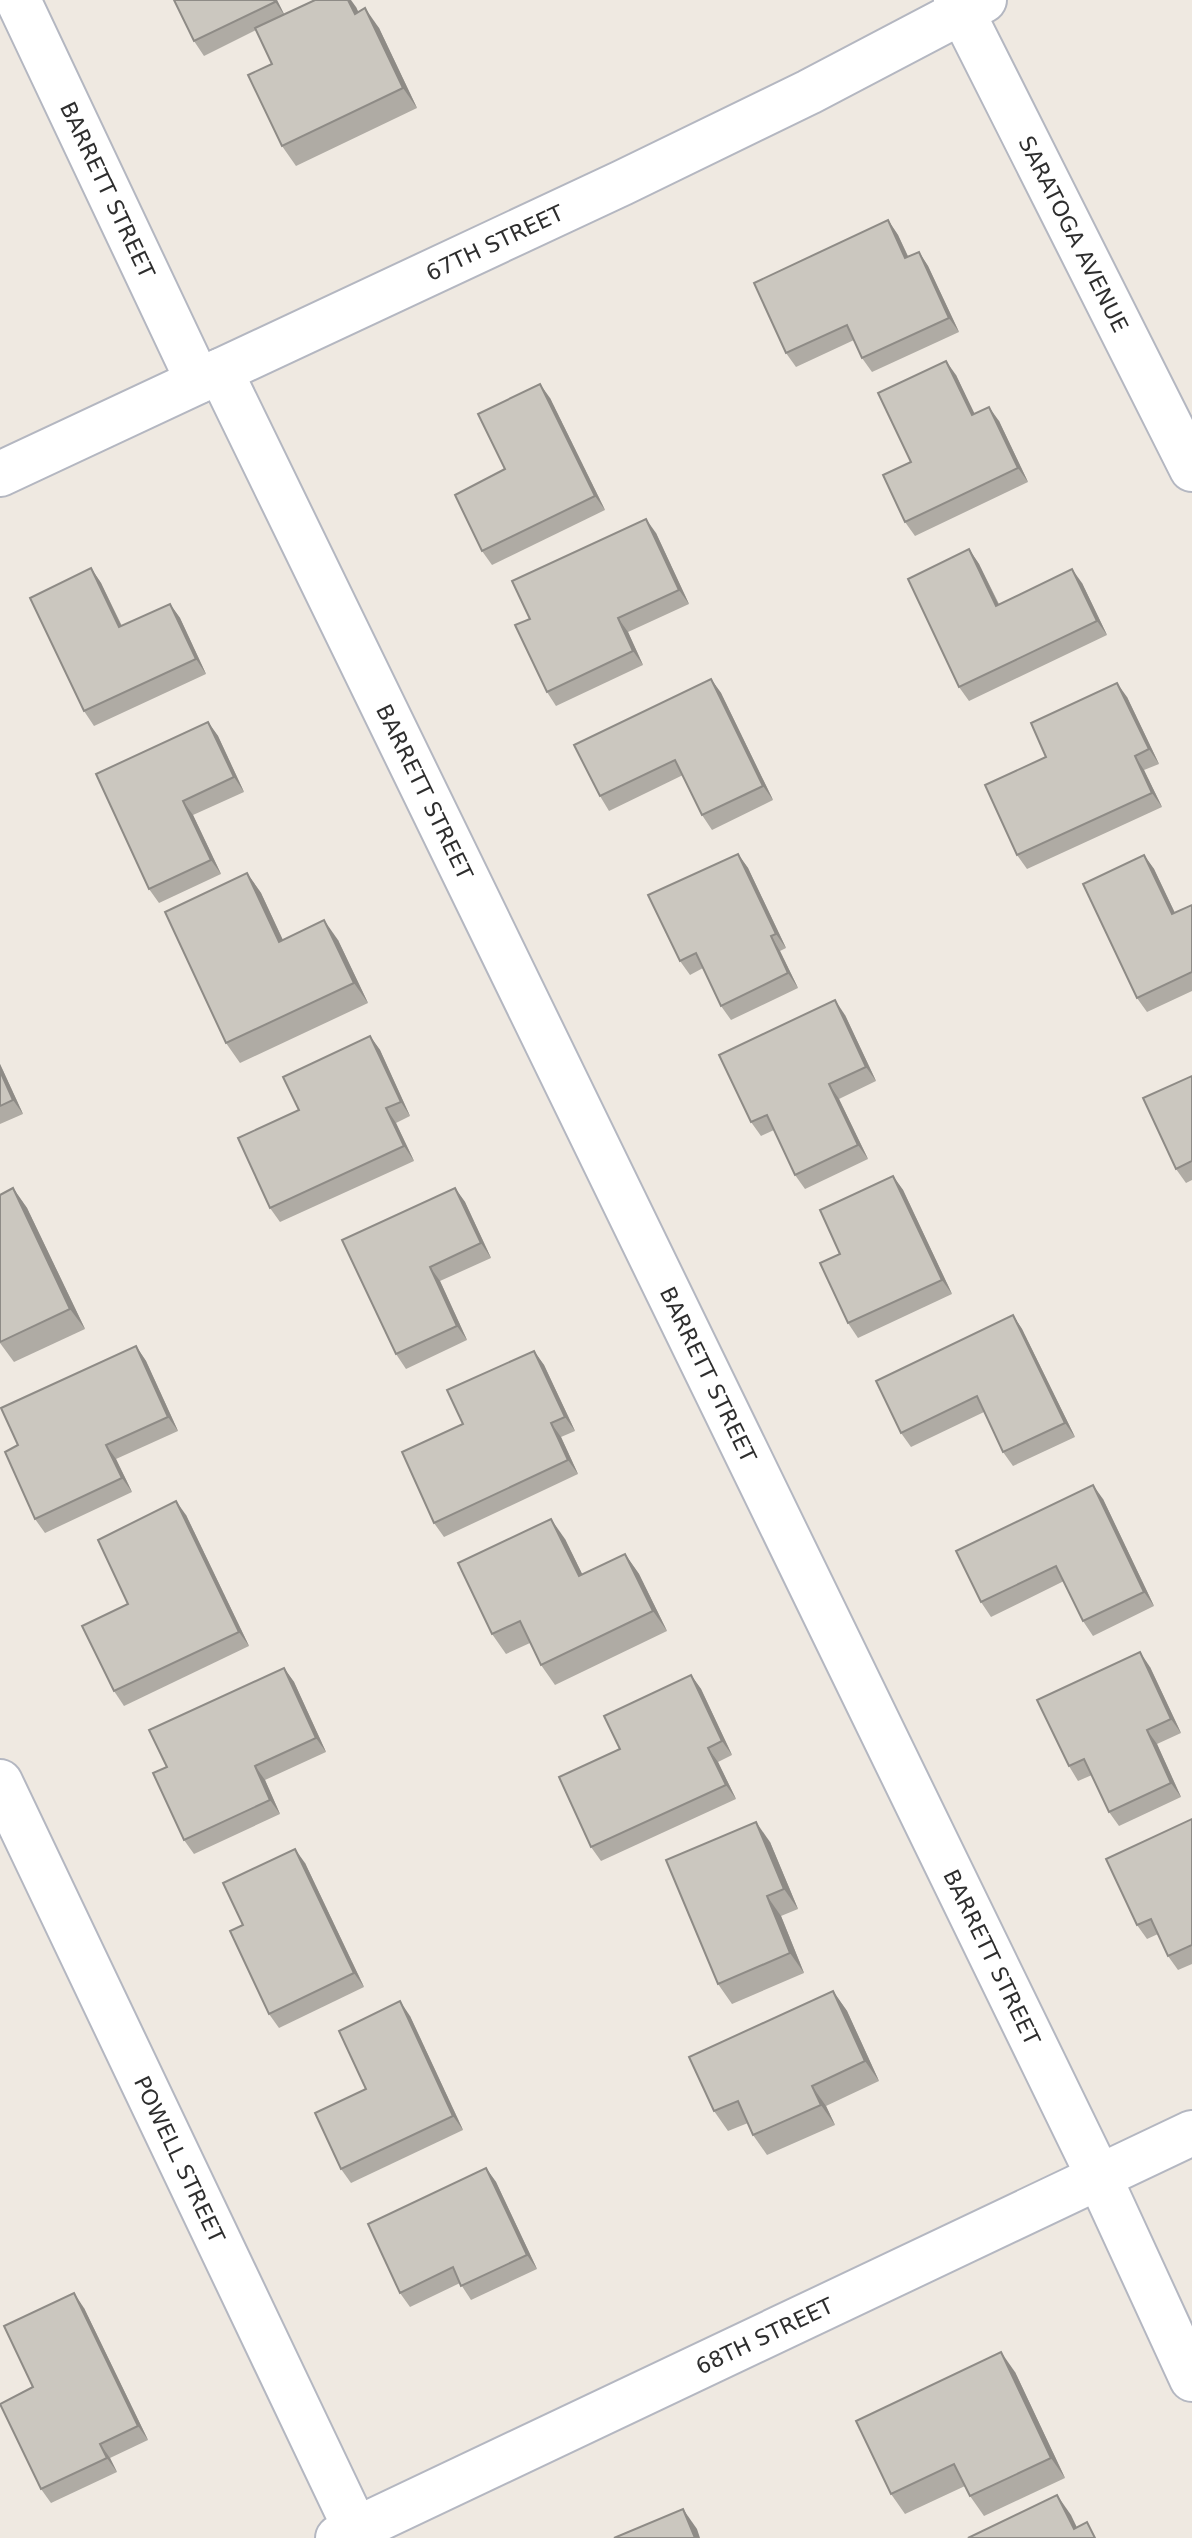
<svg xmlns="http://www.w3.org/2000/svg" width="1192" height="2538" viewBox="0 0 1192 2538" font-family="'DejaVu Sans',sans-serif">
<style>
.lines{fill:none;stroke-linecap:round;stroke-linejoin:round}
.minor-casing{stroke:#b4b7c1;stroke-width:48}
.minor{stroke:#fff;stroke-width:44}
.wall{fill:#afaba4}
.shaded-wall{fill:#8e8b86}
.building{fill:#cbc7bf;stroke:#8e8b86;stroke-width:2}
.labels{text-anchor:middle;stroke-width:6;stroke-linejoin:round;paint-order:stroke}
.street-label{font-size:22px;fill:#2e2e2e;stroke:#fff}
</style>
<rect width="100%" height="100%" fill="#efe9e1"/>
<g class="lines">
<defs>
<g id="minor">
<path id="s1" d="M18 0 198 381"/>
<path id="s2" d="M956 0 1192 469"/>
<path id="s3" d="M220 371 1099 2177 1192 2379"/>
<path id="s4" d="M0 474 622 183 809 92 984 0"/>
<path id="s5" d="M0 1782 360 2538"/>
<path id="s6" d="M338 2538 1192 2133"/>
</g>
</defs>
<use href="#minor" class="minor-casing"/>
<use href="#minor" class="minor"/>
</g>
<g class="wall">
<path d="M277 0 284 14 356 7 358 12 379 28 417 108 296 166 282 146 272 64 256 30 204 56 194 41Z"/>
<path d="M888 220 898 235 908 256 919 252 928 266 959 332 872 372 862 358 854 340 796 367 786 353Z"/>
<path d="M956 375 974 414 999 421 1028 482 915 536 905 522 911 462Z"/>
<path d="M550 398 605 510 492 565 482 551 505 469Z"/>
<path d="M656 533 689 604 628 632 643 665 556 706 547 692 530 619Z"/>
<path d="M969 549 979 564 999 604 1082 583 1107 635 969 701 959 687Z"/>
<path d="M91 568 101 583 122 626 170 604 180 618 206 674 94 726 84 711Z"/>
<path d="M711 679 721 693 773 800 712 830 702 815 683 775 609 811 600 796Z"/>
<path d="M1127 697 1159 764 1144 770 1162 807 1027 869 1017 855 1046 757Z"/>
<path d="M208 722 218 736 244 792 193 815 221 874 159 903 149 889Z"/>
<path d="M738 854 748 868 786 948 780 951 798 988 731 1020 721 1006 703 968 690 975 680 961Z"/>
<path d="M1144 855 1154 869 1175 913 1192 905V991L1147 1012 1137 998Z"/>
<path d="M247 873 261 893 283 940H338L368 1003 240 1063 226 1043Z"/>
<path d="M845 1015 876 1081 839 1099 868 1159 805 1189 795 1175 774 1130 761 1136 751 1122Z"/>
<path d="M370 1036 380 1050 410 1116 396 1123 414 1161 280 1222 270 1208 299 1110Z"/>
<path d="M0 1064 23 1114 0 1124Z"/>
<path d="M1192 1076V1180L1186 1183 1176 1169Z"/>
<path d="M893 1176 903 1190 952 1294 858 1338 848 1323 840 1254Z"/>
<path d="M13 1188 27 1208 85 1329 14 1362 0 1343Z"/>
<path d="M455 1188 465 1202 491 1258 440 1281 467 1340 406 1369 396 1354Z"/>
<path d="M1013 1315 1022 1329 1075 1437 1013 1466 1003 1452 984 1412 911 1447 901 1433Z"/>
<path d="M136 1346 146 1361 178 1431 116 1459 132 1492 45 1533 35 1519 18 1445Z"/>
<path d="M534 1351 544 1365 575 1431 561 1437 578 1474 444 1537 434 1523Z"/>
<path d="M1103 1499 1154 1606 1093 1636 1083 1621 1064 1581 991 1617 981 1602Z"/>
<path d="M186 1515 249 1646 124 1706 114 1691 128 1604Z"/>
<path d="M565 1539 582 1574 625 1554 639 1574 667 1631 555 1685 541 1665 530 1643 506 1654 492 1634Z"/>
<path d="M1150 1667 1181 1733 1157 1744 1181 1797 1119 1826 1109 1812 1092 1775 1078 1781 1069 1766Z"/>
<path d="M284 1668 294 1682 326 1752 265 1780 280 1814 194 1854 184 1840 167 1767Z"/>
<path d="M691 1675 701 1689 732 1755 718 1762 736 1799 601 1861 591 1847 620 1749Z"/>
<path d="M1192 1819V1964L1178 1970 1168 1956 1158 1934 1147 1939 1137 1925Z"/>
<path d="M770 1842 798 1909 781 1916 804 1973 732 2004 718 1984Z"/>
<path d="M305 1863 364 1987 279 2028 269 2014 243 1925Z"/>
<path d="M833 1991 847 2011 879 2081 826 2106 835 2125 767 2155 753 2135 748 2123 728 2131 714 2111Z"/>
<path d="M410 2016 463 2130 351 2183 341 2169 366 2089Z"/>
<path d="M486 2168 496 2182 537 2269 471 2300 460 2283 410 2307 400 2293Z"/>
<path d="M84 2308 148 2440 110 2458 117 2472 51 2503 41 2489Z"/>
<path d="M1015 2372 1065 2478 984 2516 970 2496 965 2486 905 2514 891 2494Z"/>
</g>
<g class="shaded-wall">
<path d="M274 0H277L285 16Z"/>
<path d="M348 0H351L356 7 369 34 355 14Z"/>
<path d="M365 8 379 28 417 108 403 88Z"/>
<path d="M888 220 898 235 915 272 905 258Z"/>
<path d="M919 252 928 266 959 332 949 318Z"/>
<path d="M946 361 956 375 982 429 972 415Z"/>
<path d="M540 384 550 398 605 510 595 496Z"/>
<path d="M989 407 999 421 1028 482 1018 468Z"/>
<path d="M646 519 656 533 689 604 679 590Z"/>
<path d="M969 549 979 564 1006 620 996 606Z"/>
<path d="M91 568 101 583 129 642 119 627Z"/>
<path d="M1072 569 1082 583 1107 635 1097 621Z"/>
<path d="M170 604 180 618 206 674 196 659Z"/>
<path d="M618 618 628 632 643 665 633 651Z"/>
<path d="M711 679 721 693 773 800 763 786Z"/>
<path d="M1117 683 1127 697 1159 764 1149 749Z"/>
<path d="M208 722 218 736 244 792 234 777Z"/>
<path d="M1135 756 1144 770 1162 807 1152 793Z"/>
<path d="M183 801 193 815 221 874 211 860Z"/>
<path d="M738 854 748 868 786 948 776 934Z"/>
<path d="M1144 855 1154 869 1182 928 1172 914Z"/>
<path d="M247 873 261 893 293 962 279 942Z"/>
<path d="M324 920 338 940 368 1003 354 983Z"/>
<path d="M771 936 780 951 798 988 788 973Z"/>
<path d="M835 1000 845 1015 876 1081 866 1067Z"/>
<path d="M370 1036 380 1050 410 1116 401 1102Z"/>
<path d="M0 1064 23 1114 13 1100 0 1071Z"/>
<path d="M829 1084 839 1099 868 1159 858 1145Z"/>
<path d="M386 1108 396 1123 414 1161 404 1146Z"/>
<path d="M893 1176 903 1190 952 1294 942 1280Z"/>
<path d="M13 1188 27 1208 85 1329 70 1309Z"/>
<path d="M455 1188 465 1202 491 1258 481 1243Z"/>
<path d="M430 1267 440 1281 467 1340 457 1326Z"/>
<path d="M1013 1315 1022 1329 1075 1437 1065 1423Z"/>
<path d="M136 1346 146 1361 178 1431 168 1417Z"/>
<path d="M534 1351 544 1365 575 1431 565 1417Z"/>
<path d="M551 1423 561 1437 578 1474 568 1460Z"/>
<path d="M106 1445 116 1459 132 1492 122 1478Z"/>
<path d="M1093 1485 1103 1499 1154 1606 1144 1592Z"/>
<path d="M176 1501 186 1515 249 1646 239 1632Z"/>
<path d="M551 1519 565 1539 593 1596 579 1576Z"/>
<path d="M625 1554 639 1574 667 1631 653 1611Z"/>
<path d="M1140 1652 1150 1667 1181 1733 1171 1719Z"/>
<path d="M284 1668 294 1682 326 1752 316 1738Z"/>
<path d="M691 1675 701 1689 732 1755 722 1741Z"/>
<path d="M1147 1730 1157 1744 1181 1797 1171 1783Z"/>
<path d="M708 1748 718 1762 736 1799 726 1785Z"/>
<path d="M255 1766 265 1780 280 1814 270 1800Z"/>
<path d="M756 1822 770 1842 798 1909 784 1889Z"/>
<path d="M295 1849 305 1863 364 1987 354 1973Z"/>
<path d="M767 1896 781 1916 804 1973 790 1953Z"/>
<path d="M833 1991 847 2011 879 2081 865 2061Z"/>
<path d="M400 2001 410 2016 463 2130 453 2116Z"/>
<path d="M812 2086 826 2106 835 2125 821 2105Z"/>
<path d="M486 2168 496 2182 537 2269 527 2255Z"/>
<path d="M74 2293 84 2308 148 2440 138 2426Z"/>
<path d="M1001 2352 1015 2372 1065 2478 1051 2458Z"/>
<path d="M100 2444 110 2458 117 2472 107 2458Z"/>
<path d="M1057 2495 1071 2515 1082 2538 1074 2529Z"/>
<path d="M683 2509 697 2529 700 2538H695Z"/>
</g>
<g class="building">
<path d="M174 0H274L275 2 194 41Z"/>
<path d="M315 0H348L355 14 365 8 403 88 282 146 248 75 272 64 255 28Z"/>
<path d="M888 220 905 258 919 252 949 318 862 358 847 325 786 353 754 283Z"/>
<path d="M946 361 972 415 989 407 1018 468 905 522 883 475 911 462 878 393Z"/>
<path d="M540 384 595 496 482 551 455 495 505 469 478 414Z"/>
<path d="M646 519 679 590 618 618 633 651 547 692 515 625 530 619 512 581Z"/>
<path d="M969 549 996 606 1072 569 1097 621 959 687 908 579Z"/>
<path d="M91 568 119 627 170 604 196 659 84 711 30 598Z"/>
<path d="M711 679 763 786 702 815 675 760 600 796 574 745Z"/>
<path d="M1117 683 1149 749 1135 756 1152 793 1017 855 985 785 1046 757 1031 723Z"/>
<path d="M208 722 234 777 183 801 211 860 149 889 96 774Z"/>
<path d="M738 854 776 934 771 936 788 973 721 1006 696 953 680 961 648 895Z"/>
<path d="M1144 855 1172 914 1192 905V972L1137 998 1083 884Z"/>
<path d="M247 873 279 942 324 920 354 983 226 1043 165 912Z"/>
<path d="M835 1000 866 1067 829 1084 858 1145 795 1175 767 1115 751 1122 719 1055Z"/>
<path d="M370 1036 401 1102 386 1108 404 1146 270 1208 238 1138 299 1110 283 1077Z"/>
<path d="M0 1071 13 1100 0 1106Z"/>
<path d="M1192 1076V1161L1176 1169 1143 1098Z"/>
<path d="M893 1176 942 1280 848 1323 820 1263 840 1254 820 1210Z"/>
<path d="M13 1188 70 1309 0 1342V1195Z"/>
<path d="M455 1188 481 1243 430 1267 457 1326 396 1354 342 1240Z"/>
<path d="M1013 1315 1065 1423 1003 1452 977 1396 901 1433 876 1381Z"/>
<path d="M136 1346 168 1417 106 1445 122 1478 35 1519 5 1452 18 1445 1 1408Z"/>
<path d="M534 1351 565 1417 551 1423 568 1460 434 1523 402 1452 463 1424 447 1390Z"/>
<path d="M1093 1485 1144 1592 1083 1621 1056 1566 981 1602 956 1551Z"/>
<path d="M176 1501 239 1632 114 1691 82 1626 128 1604 98 1540Z"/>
<path d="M551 1519 579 1576 625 1554 653 1611 541 1665 520 1621 492 1634 458 1563Z"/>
<path d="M1140 1652 1171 1719 1147 1730 1171 1783 1109 1812 1084 1759 1069 1766 1037 1700Z"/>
<path d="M284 1668 316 1738 255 1766 270 1800 184 1840 153 1773 167 1767 149 1730Z"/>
<path d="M691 1675 722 1741 708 1748 726 1785 591 1847 559 1777 620 1749 604 1716Z"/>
<path d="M1192 1819V1945L1168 1956 1151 1919 1137 1925 1106 1859Z"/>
<path d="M756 1822 784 1889 767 1896 790 1953 718 1984 666 1860Z"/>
<path d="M295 1849 354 1973 269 2014 230 1931 243 1925 223 1883Z"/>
<path d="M833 1991 865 2061 812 2086 821 2105 753 2135 738 2101 714 2111 689 2057Z"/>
<path d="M400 2001 453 2116 341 2169 315 2113 366 2089 339 2031Z"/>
<path d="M486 2168 527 2255 461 2286 453 2267 400 2293 368 2224Z"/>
<path d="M74 2293 138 2426 100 2444 107 2458 41 2489 0 2404 33 2387 4 2326Z"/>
<path d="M1001 2352 1051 2458 970 2496 954 2464 891 2494 856 2421Z"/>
<path d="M1057 2495 1074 2529 1087 2522 1095 2538H968Z"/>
<path d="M683 2509 695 2538H614Z"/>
</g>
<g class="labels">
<g class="street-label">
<text dy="8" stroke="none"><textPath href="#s1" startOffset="210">BARRETT STREET</textPath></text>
<text dy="8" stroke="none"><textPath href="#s2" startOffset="262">SARATOGA AVENUE</textPath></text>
<text dy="8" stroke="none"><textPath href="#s4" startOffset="546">67TH STREET</textPath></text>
<text dy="8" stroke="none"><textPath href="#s3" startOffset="468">BARRETT STREET</textPath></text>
<text dy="8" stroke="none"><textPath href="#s3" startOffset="1116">BARRETT STREET</textPath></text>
<text dy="8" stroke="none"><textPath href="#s3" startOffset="1764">BARRETT STREET</textPath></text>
<text dy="8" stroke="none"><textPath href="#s5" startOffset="418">POWELL STREET</textPath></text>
<text dy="8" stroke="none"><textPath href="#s6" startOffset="472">68TH STREET</textPath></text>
</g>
</g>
</svg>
